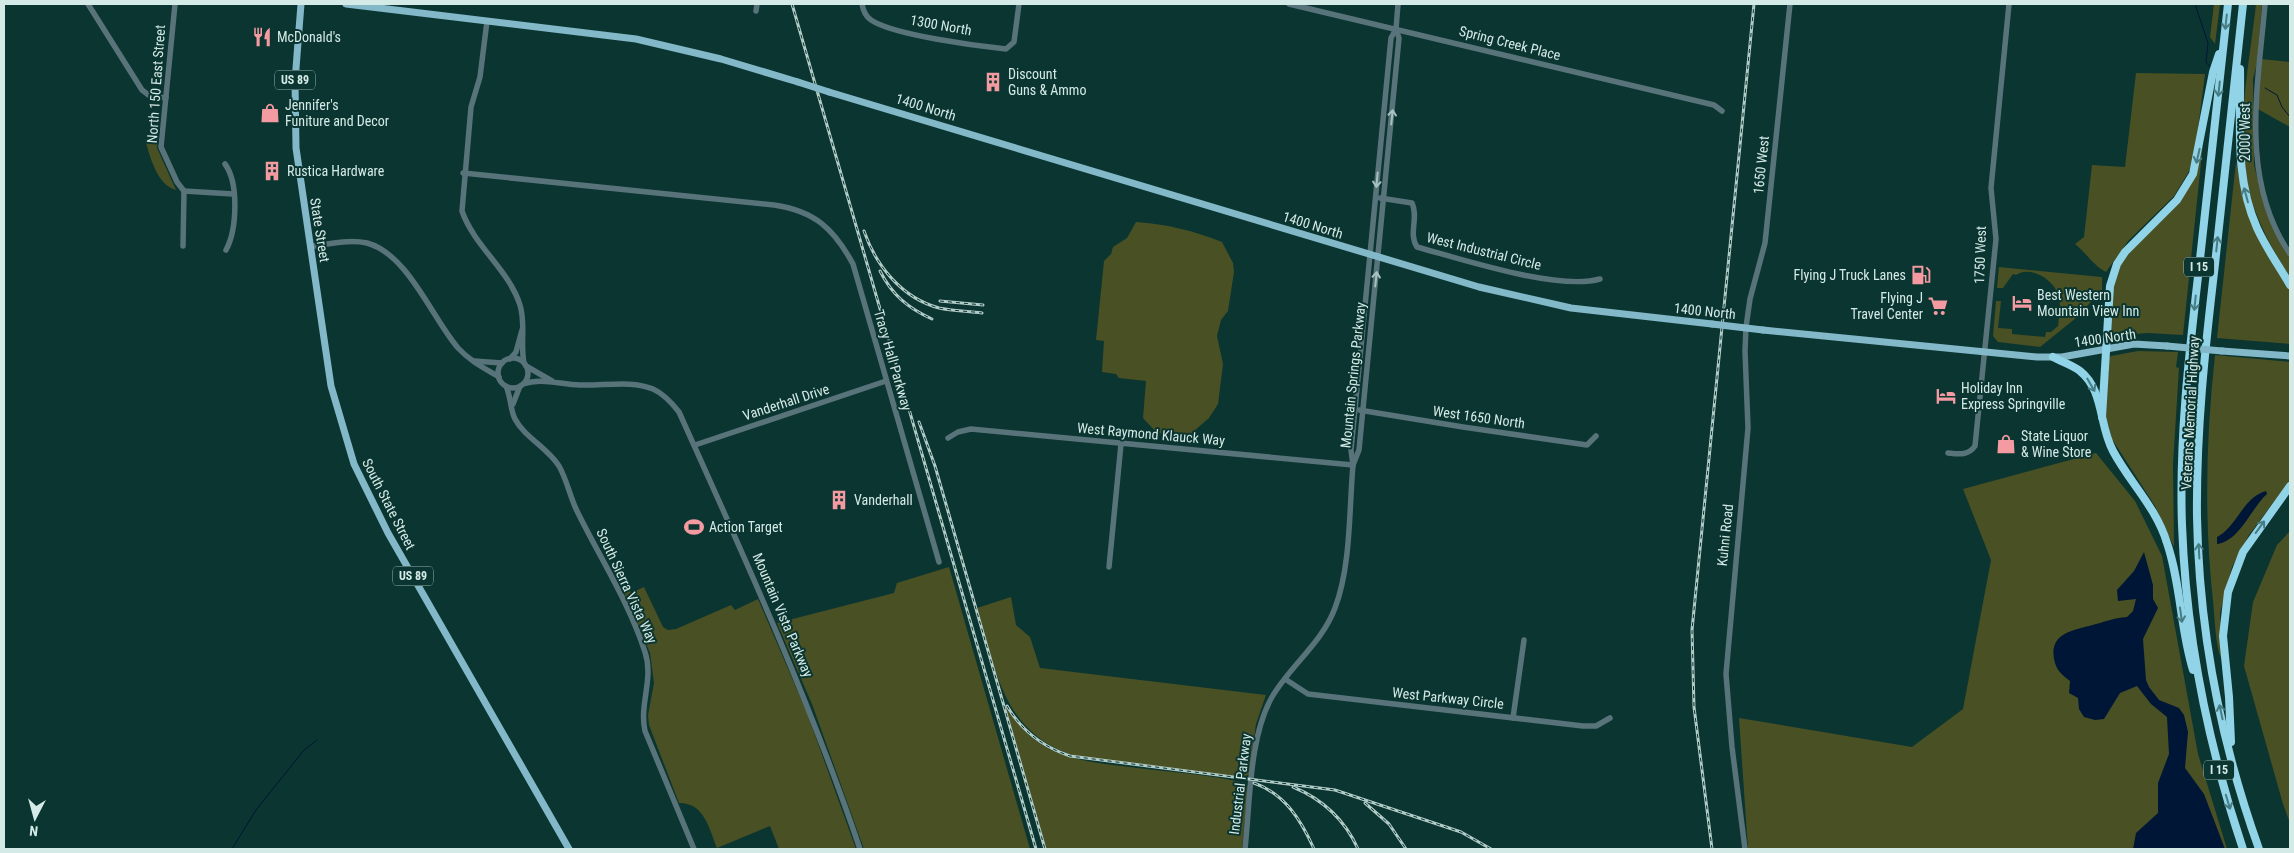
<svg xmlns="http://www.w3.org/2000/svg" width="2294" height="853" viewBox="0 0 2294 853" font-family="'Roboto Condensed',sans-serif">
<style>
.green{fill:#495023}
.water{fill:#001636}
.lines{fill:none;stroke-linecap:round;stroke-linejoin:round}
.stream{stroke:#001636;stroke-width:1}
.minor{stroke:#59737b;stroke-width:5.5}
.major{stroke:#82b8c8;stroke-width:7}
.highway{stroke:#91d3e7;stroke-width:8}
.rail-casing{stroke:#b1cbc7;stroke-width:3}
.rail{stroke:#0b3531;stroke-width:1;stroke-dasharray:4;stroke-linecap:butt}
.major-bridge{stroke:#82b8c8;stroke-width:7}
.oneway{stroke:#477c83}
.oneway2{stroke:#a9c0c1}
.labels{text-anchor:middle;stroke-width:4;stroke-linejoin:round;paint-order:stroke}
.shield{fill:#0b3531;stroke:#98b4b0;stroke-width:1}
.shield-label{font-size:12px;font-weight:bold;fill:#d4eae6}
.street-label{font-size:14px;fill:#d4eae6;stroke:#0b3531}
.poi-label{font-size:14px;fill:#d4eae6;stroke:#0b3531;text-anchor:start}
</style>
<rect width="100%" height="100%" fill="#0b3531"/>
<g class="green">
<path d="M2214 4H2220L2215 44 2210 37Z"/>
<path d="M2256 4H2262L2257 63 2253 79 2254 165 2263 200 2290 258V277C2267 242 2249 206 2244 164 2238 118 2251 51 2256 4Z"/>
<path d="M2261 59 2290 62V127L2256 108Z"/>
<path d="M2136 73 2205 74 2194 159 2188 173 2174 196 2128 241 2106 272C2094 266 2086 253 2075 244L2084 237 2092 165 2125 167Z"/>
<path d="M159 124 157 148 176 190C157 185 150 157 145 139L154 138 153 128Z"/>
<path d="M2203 144 2183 335 2148 333 2110 336C2112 313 2110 289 2119 268 2125 255 2136 246 2146 236 2176 206 2195 188 2203 144Z"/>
<path d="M2236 162 2246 207 2290 287V344L2217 338Z"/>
<path d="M1136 222C1167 224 1194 231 1222 242L1233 263 1234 272 1228 311 1221 320 1217 336 1223 364 1218 404 1209 418 1187 437 1157 433 1143 418 1146 381 1119 378 1116 374 1102 372 1104 341 1096 340 1104 261 1111 254 1113 247 1127 238Z"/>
<path d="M1999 267 2102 277V290L2076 318 2040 347 1998 342 1993 336 1996 301H2001L1998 328 2012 329V334L2045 337 2046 332H2051L2058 326C2059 316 2062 304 2058 294 2053 279 2030 265 2016 275L2013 274 2003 288H1997Z"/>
<path d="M2138 351 2178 352 2176 367 2179 368 2173 464 2174 547 2155 506 2112 439 2105 413 2107 379 2109 373 2108 359 2111 356Z"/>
<path d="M2215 355 2290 362V480L2249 535 2232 567 2220 613 2222 661C2215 644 2215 620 2213 601 2204 519 2206 437 2215 355Z"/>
<path d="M2096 453 2135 501 2162 556 2198 754 2227 849H1748L1739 718 1912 747 1963 709 1991 560 1963 489Z"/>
<path d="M2290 531V823L2283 804 2244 666 2253 602 2277 545Z"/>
<path d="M949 567 1030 849H864L812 704 777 623 894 593 897 583Z"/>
<path d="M622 572 631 593 644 587 663 627 668 630 676 629 731 605 735 610 758 599 807 713 856 849H779L770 826 717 848C709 829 705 803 679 803L649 725 648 715 654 683 650 653 616 574Z"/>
<path d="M1011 597 1016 625 1030 637 1040 668 1266 695 1256 724 1249 775 1239 777 1081 758C1004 736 997 675 977 608Z"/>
<path d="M1005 706C1014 718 1023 731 1035 740 1065 762 1101 763 1137 768 1173 772 1210 775 1246 783L1248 787 1242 849H1046Z"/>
</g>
<g class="water">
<path d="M2266 491 2267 494C2251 508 2240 541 2217 544V537C2237 527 2243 497 2266 491Z"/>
<path d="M2144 552 2153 585V599L2158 608 2143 639 2146 680 2149 687 2159 700 2179 708 2184 715 2188 732 2185 768 2204 794 2225 849H2133L2136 833 2158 813V783L2169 754 2167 717 2151 704 2137 686 2120 693 2104 719 2095 720 2084 717 2079 709 2078 698 2069 693 2070 681C2061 674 2056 670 2054 659 2049 631 2077 630 2096 624 2107 621 2115 618 2127 617L2133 611 2136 599 2118 601 2117 590 2134 571Z"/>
</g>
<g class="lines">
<g class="stream">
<path d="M2195 4 2208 43 2206 62 2210 67"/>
<path d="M2265 88 2277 95 2282 107 2290 117"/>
<path d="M232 849 256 810 304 750 317 740"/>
</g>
<g class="minor">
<path d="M88 4 142 90 150 96 166 98"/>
<path d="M175 4 161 147 177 182 184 191"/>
<path d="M862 4C863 10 865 16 871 20 893 35 977 46 1006 49L1014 42 1019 4"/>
<path d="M1289 4 1714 105 1722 111"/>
<path d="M2265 4C2258 88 2239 179 2290 254"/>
<path d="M756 11 757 4"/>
<path d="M487 21 480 77 471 107 462 211C474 246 509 270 520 305 526 324 520 344 524 363"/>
<path d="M225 164C239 183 237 230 226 250"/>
<path d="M463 173 774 205C815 211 834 229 853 264L939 562"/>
<path d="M184 191 233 194"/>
<path d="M1380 198 1412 203C1419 218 1408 233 1417 247 1461 259 1558 291 1600 279"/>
<path d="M183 246 184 191"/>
<path d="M310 247C328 244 349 239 367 243 408 254 432 318 458 348 470 361 484 368 499 377"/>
<circle cx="513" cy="373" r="15"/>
<path d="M510 359 516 352 522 330"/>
<path d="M474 361 502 363"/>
<path d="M526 366 552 381"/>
<path d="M523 384C542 377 561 385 580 385 603 386 632 380 653 389 664 394 672 403 679 412 744 556 809 699 860 849"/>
<path d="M506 386C511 397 510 409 515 419 525 438 547 447 559 466 567 480 570 497 577 511 600 558 629 602 645 652 654 679 639 704 645 731L694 849"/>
<path d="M513 404 520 386"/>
<path d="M1359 410 1463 427 1587 445 1596 436"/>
<path d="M948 438 958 432 971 429 1353 465"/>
<path d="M695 445 886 381"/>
<path d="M1948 453C1958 454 1968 456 1975 446L1996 239 1991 188 2009 4"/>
<path d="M1353 465 1351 450 1391 38 1396 29 1398 4"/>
<path d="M1109 567 1121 444"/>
<path d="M1285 679 1308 694 1583 726H1596L1610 718"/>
<path d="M1513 718 1524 640"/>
<path d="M1245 849C1250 804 1249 737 1272 697 1290 666 1322 643 1335 608 1351 566 1349 510 1353 465L1359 450 1399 38 1396 29"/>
<path d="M1745 849 1732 747 1726 674 1748 428 1745 351 1746 327 1750 299 1765 243 1790 4"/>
</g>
<g class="major">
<path d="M301 4 295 81 296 148 331 386 354 464 388 533 569 849"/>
<path d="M346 4 636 39 721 59 798 82"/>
<path d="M829 92 1479 287 1571 308 1712 324"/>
<path d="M1763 330 2037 357H2062L2134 344 2167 346"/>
<path d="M2222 351 2290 356"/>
</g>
<g class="highway">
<path d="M2228 4C2218 92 2208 180 2199 268 2189 354 2179 439 2182 525 2186 636 2208 745 2243 849"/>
<path d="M2243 4C2234 91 2224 177 2215 264 2205 349 2196 432 2197 517 2199 630 2221 743 2259 849"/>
<path d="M2240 69C2241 124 2234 176 2257 228 2266 248 2279 266 2290 285"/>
<path d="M2053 357C2062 362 2072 365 2080 371 2104 390 2099 426 2113 451 2130 483 2156 507 2167 543 2181 584 2180 628 2193 670"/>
<path d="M2102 417 2110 286 2117 264 2125 252 2177 200 2193 174 2213 72 2219 54"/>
<path d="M2231 742 2229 697 2223 636 2228 592 2243 552 2290 486"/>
</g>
<defs>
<g id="rail">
<path d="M792 4 1036 849"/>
<path d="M864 231C876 266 902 298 939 308 953 311 968 311 982 313"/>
<path d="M880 271C892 295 908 308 932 319"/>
<path d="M940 301 983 305"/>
<path d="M919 422 935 466 1045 849"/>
<path d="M1007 706C1021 730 1043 747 1070 756L1335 790 1461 832 1491 849"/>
<path d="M1254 783C1285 794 1301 820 1314 849"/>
<path d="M1293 787C1322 799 1345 820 1358 849"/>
<path d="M1365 803 1389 824 1406 849"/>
<path d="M1712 849 1694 707 1692 630 1754 4"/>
</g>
</defs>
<use href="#rail" class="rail-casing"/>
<use href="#rail" class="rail"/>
<g class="major-bridge">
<path d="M798 82 829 92"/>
<path d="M1712 324 1763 330"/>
<path d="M2167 346 2222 351"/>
</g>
</g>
<defs><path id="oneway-shaft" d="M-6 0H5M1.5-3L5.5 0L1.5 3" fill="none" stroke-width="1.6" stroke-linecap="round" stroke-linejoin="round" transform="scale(1.25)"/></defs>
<g class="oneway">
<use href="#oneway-shaft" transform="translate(2226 22) rotate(96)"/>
<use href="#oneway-shaft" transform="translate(2219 89) rotate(96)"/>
<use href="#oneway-shaft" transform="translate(2198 156) rotate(103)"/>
<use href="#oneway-shaft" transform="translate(2246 195) rotate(-105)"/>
<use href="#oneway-shaft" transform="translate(2217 244) rotate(-84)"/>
<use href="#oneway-shaft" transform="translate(2195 303) rotate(96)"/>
<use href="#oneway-shaft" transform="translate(2091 385) rotate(60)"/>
<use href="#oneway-shaft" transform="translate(2260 527) rotate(-54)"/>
<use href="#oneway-shaft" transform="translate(2199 551) rotate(-93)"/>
<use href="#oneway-shaft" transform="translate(2181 615) rotate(82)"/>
<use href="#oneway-shaft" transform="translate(2221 712) rotate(-102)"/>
<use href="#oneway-shaft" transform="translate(2228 802) rotate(73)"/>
</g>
<g class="oneway2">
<use href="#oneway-shaft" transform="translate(1392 117) rotate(-84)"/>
<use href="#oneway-shaft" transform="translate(1377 180) rotate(95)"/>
<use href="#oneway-shaft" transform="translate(1376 279) rotate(-84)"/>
</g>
<defs>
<symbol id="restaurant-bare" viewBox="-9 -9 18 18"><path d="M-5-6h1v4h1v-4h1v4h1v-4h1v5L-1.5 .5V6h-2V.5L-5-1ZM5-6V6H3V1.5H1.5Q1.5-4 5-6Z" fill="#f49aa1" stroke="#0b3531" stroke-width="2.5" paint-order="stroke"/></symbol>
<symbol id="building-bare" viewBox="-9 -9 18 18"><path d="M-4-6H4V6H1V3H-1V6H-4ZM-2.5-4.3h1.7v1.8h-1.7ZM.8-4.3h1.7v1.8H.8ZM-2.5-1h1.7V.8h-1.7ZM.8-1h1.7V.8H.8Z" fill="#f49aa1" stroke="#0b3531" stroke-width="2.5" paint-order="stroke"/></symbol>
<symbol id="shop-bare" viewBox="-9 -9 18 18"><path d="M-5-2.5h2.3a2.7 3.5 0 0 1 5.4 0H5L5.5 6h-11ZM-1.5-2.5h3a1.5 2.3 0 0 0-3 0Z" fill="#f49aa1" stroke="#0b3531" stroke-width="2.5" paint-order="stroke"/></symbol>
<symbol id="fuel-bare" viewBox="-9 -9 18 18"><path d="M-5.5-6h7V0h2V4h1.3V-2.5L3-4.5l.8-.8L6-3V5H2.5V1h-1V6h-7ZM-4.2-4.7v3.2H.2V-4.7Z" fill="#f49aa1" stroke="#0b3531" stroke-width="2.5" paint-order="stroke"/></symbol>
<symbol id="hotel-bare" viewBox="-9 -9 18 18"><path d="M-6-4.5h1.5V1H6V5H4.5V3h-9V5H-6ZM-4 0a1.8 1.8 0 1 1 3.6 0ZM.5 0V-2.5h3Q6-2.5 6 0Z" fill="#f49aa1" stroke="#0b3531" stroke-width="2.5" paint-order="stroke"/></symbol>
<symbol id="supermarket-bare" viewBox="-9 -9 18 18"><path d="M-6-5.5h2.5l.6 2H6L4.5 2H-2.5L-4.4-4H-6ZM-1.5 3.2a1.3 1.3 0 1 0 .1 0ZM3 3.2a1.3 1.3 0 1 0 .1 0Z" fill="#f49aa1" stroke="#0b3531" stroke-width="2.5" paint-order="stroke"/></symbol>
<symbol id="stadium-bare" viewBox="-9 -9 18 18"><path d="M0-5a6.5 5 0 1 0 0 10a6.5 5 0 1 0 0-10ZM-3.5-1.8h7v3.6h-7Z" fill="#f49aa1" stroke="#0b3531" stroke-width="2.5" paint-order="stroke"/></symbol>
</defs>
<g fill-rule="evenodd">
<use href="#restaurant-bare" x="248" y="23" width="28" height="28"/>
<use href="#building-bare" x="979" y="68" width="28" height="28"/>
<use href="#shop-bare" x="256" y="99" width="28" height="28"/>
<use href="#building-bare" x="258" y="157" width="28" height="28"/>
<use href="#fuel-bare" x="1907" y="261" width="28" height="28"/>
<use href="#hotel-bare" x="2008" y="289" width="28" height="28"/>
<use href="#supermarket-bare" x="1924" y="292" width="28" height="28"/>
<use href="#hotel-bare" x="1932" y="382" width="28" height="28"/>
<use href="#shop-bare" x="1992" y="430" width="28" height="28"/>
<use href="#building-bare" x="825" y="486" width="28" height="28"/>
<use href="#stadium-bare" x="680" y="513" width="28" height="28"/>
</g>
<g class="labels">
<g class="shield">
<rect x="275" y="70.5" width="40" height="19" rx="4"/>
<rect x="2184" y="257.5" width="30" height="19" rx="4"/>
<rect x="393" y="566.5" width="40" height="19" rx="4"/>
<rect x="2204" y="760.5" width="30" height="19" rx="4"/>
</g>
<g class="shield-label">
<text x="295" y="84">US 89</text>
<text x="2199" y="271">I 15</text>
<text x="413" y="580">US 89</text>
<text x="2219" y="774">I 15</text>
</g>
<g class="street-label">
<text transform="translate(941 25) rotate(10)" y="5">1300 North</text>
<text transform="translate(1510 43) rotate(14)" y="5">Spring Creek Place</text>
<text transform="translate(156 84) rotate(-86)" y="5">North 150 East Street</text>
<text transform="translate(926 107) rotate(17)" y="5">1400 North</text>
<text transform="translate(2245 132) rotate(-90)" y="5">2000 West</text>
<text transform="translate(1761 165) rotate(-84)" y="5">1650 West</text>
<text transform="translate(1313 225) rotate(17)" y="5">1400 North</text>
<text transform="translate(320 230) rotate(81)" y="5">State Street</text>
<text transform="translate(1484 251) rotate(14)" y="5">West Industrial Circle</text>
<text transform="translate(1980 255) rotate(-88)" y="5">1750 West</text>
<text transform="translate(1705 311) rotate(6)" y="5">1400 North</text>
<text transform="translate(2105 338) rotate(-8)" y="5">1400 North</text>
<text transform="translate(893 360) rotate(74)" y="5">Tracy Hall Parkway</text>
<text transform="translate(1353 375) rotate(-84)" y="5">Mountain Springs Parkway</text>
<text transform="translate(786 402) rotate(-18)" y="5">Vanderhall Drive</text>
<text transform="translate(2190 413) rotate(-87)" y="5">Veterans Memorial Highway</text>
<text transform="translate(1479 417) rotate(8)" y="5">West 1650 North</text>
<text transform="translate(1151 434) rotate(5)" y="5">West Raymond Klauck Way</text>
<text transform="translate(389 504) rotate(63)" y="5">South State Street</text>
<text transform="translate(1725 535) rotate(-84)" y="5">Kuhni Road</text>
<text transform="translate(627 586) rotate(65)" y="5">South Sierra Vista Way</text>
<text transform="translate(783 615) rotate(67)" y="5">Mountain Vista Parkway</text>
<text transform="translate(1448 698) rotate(6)" y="5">West Parkway Circle</text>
<text transform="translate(1240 784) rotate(-83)" y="5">Industrial Parkway</text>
</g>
<g class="poi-label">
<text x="277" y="42">McDonald's</text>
<text x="1008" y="79">Discount<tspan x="1008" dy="16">Guns &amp; Ammo</tspan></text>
<text x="285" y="110">Jennifer's<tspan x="285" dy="16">Funiture and Decor</tspan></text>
<text x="287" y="176">Rustica Hardware</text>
<text x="1906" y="280" text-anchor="end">Flying J Truck Lanes</text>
<text x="2037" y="300">Best Western<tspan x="2037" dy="16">Mountain View Inn</tspan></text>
<text x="1923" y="303" text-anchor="end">Flying J<tspan x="1923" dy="16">Travel Center</tspan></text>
<text x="1961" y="393">Holiday Inn<tspan x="1961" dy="16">Express Springville</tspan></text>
<text x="2021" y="441">State Liquor<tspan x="2021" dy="16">&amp; Wine Store</tspan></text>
<text x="854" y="505">Vanderhall</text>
<text x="709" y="532">Action Target</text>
</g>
</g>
<rect width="2294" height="853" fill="none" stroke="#d4eae6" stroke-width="10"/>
<g transform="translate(35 818) rotate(186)" stroke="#0b3531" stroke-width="4" paint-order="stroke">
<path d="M0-4L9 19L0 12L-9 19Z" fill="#d4eae6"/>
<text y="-8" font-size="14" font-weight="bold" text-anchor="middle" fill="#d4eae6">N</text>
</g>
</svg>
